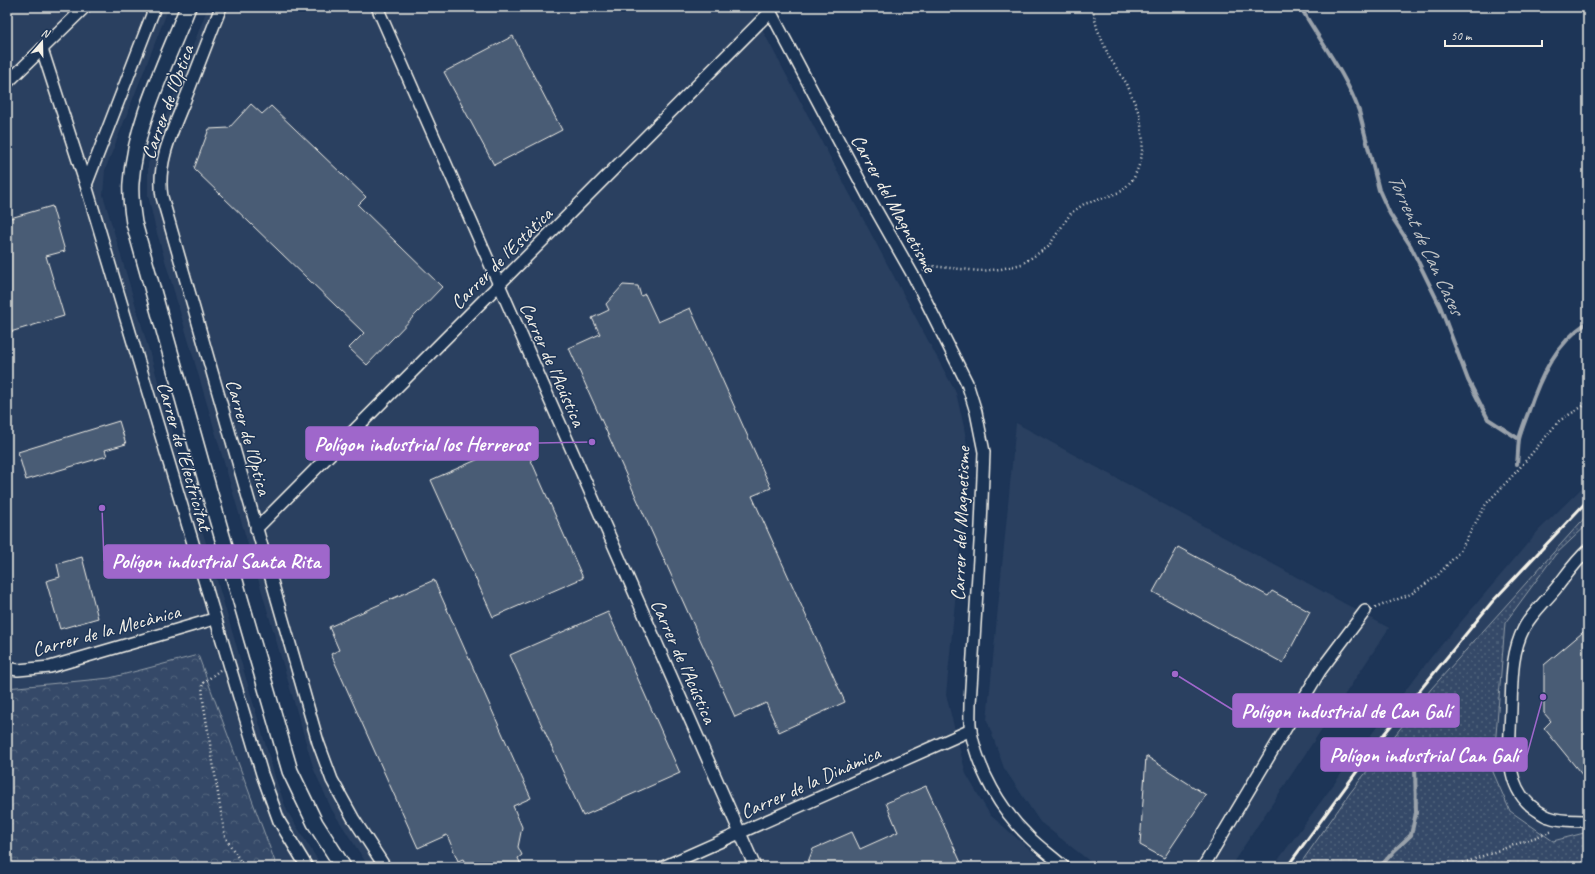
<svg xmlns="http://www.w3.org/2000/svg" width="1595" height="874" viewBox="0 0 1595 874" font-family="Caveat,sans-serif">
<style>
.built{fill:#2a4060}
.grass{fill:url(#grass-dots);stroke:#949ea8}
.forest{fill:url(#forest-crowns);stroke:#949ea8}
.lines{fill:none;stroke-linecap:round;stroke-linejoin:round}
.stream{stroke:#9aa2ab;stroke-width:4}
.building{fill:#485b74;stroke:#f4f1e8}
.street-casing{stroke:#f4f1e8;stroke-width:14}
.secondary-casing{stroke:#f4f1e8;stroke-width:18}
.path{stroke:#f4f1e8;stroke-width:2.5;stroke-dasharray:1 3;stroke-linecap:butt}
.street{stroke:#1d3557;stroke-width:11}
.secondary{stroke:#1d3557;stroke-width:15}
.rail{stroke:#f4f1e8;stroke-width:3}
.labels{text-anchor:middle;stroke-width:3;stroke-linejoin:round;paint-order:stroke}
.street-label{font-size:20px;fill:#f4f1e8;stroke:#1d3557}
.water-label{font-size:21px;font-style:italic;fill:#c0c3c4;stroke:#1d3557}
.leader{fill:none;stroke:#9f67cb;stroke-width:1.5}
.callout-dot{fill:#9f67cb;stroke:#1d3557;stroke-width:1.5}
.callout{fill:#9f67cb;stroke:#9f67cb;stroke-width:1.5}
.callout-label{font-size:21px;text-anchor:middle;font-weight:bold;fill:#fff}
</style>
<defs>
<pattern id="grass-dots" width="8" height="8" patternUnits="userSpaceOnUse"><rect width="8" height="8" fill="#354a67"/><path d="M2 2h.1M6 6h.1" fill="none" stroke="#53657d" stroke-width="1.8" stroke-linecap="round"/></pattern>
<pattern id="forest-crowns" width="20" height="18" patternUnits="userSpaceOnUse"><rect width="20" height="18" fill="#354a67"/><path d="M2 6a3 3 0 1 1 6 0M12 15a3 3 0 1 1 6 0" fill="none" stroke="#53657d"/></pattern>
</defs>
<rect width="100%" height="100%" fill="#1d3557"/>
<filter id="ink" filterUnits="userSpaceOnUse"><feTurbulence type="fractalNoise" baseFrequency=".025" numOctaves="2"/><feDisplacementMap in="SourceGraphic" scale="8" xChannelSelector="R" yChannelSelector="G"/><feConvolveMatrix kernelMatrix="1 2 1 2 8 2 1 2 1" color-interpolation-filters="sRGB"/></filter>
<g filter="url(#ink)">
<g class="built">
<path d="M7 7H169L105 170 103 195 276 780 287 811 322 867H277L198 655 110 678 7 688Z"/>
<path d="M208 7H750L956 393 964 427 969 457 946 695 966 774 990 815 1050 867H369L332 810 314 770 155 226 148 195V164L160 131Z"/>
<path d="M1016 423 1389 628 1230 867H1097L1040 822 1004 768 987 720Z"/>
<path d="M1588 482V514L1431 689 1350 793 1298 867H1273L1353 758 1432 656 1539 530Z"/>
<path d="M1588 524V832L1553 841 1510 811 1493 772 1505 623 1555 555Z"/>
</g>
<path class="grass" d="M1588 514V524L1555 555 1505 623 1493 772 1510 811 1553 841 1588 832V867H1298L1350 793 1431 689Z"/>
<path class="forest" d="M198 655 277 867H7V688L110 678Z"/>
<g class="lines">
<g class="stream">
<path d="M1302 7 1304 13C1323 45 1346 75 1359 111L1379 190 1390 214 1410 245 1440 306 1468 380 1488 419 1519 439"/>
<path d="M1517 464C1518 456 1518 447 1519 439 1521 431 1525 421 1528 413 1540 377 1555 344 1588 322"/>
<path d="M1380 867 1395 850 1411 835 1416 813 1415 763"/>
</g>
</g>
<g class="building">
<path d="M513 36 562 130 494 165 444 72Z"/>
<path d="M251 104 262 114 271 106 366 197 358 205 442 287 367 365 349 348 364 333 194 169 209 129 229 128Z"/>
<path d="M52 206 65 251 46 256 64 316 7 333V219Z"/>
<path d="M623 285 638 286 641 296 645 294 658 322 690 308 771 488 752 496 845 702 779 732 766 703 735 717 569 348 600 334 592 318 609 310 606 304Z"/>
<path d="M119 421 126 444 105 450 107 456 26 480 18 452Z"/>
<path d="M522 440 583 578 493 617 431 480Z"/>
<path d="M1178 547 1268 596 1272 591 1310 612 1283 663 1153 592Z"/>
<path d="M82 557 98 618 60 629 46 581 60 577 57 564Z"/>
<path d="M434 580 531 798 513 806 522 827 518 847 522 855 518 858 522 867H467L463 859 458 861 447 835 418 848 331 654 339 650 329 627Z"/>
<path d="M608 612 680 773 583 816 510 655Z"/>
<path d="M1588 628V782L1544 728 1551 721 1544 713V665Z"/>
<path d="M1146 756 1206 795 1164 858 1140 845Z"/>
<path d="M926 786 963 867H806L813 849 852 832 860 849 898 832 886 803Z"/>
</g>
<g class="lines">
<defs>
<g id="street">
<path d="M221 7C210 35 199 64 188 92 175 126 156 160 162 197L318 742 332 780 353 818 385 867"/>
<path d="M377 7 755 867"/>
<path d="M768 7 868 196 914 277 967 383 976 412 984 452 981 526 970 704C970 713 969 723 971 732 979 772 1000 809 1029 837 1040 848 1053 857 1064 867"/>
<path d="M42 49 86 185 262 774 279 821 307 867"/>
<path d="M7 83 85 7"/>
<path d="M86 185 155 7"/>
<path d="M256 529 771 11"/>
<path d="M1588 550C1574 563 1568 573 1557 587 1546 601 1532 613 1524 628 1511 653 1512 681 1511 708 1510 745 1502 789 1538 811 1541 813 1545 816 1549 817 1560 822 1576 820 1588 821"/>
<path d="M7 668 18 670 50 667 214 619"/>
<path d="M663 867 971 730"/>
<path d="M1203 867 1320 671 1365 611"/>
</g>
<path id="secondary" d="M188 7C166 63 135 123 131 183 130 196 132 210 134 223L209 491 290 771 315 823 343 867"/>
</defs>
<use href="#street" class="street-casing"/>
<use href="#secondary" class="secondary-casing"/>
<g class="path">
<path d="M923 271 931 266 980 271 1001 269 1022 264 1048 247 1071 213 1084 204 1104 198 1122 191 1134 178 1141 160 1143 142 1140 116 1127 84 1109 57 1097 28 1092 7"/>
<path d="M1375 608 1411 594 1437 576 1460 551 1486 504 1517 471 1559 421 1588 403"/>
<path d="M220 670 202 684 203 700 225 837 244 867"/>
<path d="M1452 867 1553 831"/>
</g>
<use href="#street" class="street"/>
<use href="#secondary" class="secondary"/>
<path class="rail" d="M1287 867 1385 733 1492 602 1588 500"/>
</g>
</g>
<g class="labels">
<g class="street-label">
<text transform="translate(167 102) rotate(-70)" y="7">Carrer de l'Òptica</text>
<text transform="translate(894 203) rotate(61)" y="7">Carrer del Magnetisme</text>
<text transform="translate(501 258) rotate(-45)" y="7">Carrer de l'Estàtica</text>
<text transform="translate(553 364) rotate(66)" y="7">Carrer de l'Acústica</text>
<text transform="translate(249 437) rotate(74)" y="7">Carrer de l'Òptica</text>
<text transform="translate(185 456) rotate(74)" y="7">Carrer de l'Electricitat</text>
<text transform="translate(960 524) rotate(-88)" y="7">Carrer del Magnetisme</text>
<text transform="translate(106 630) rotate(-15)" y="7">Carrer de la Mecànica</text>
<text transform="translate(684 661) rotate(66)" y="7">Carrer de l'Acústica</text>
<text transform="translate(810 782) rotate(-24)" y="7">Carrer de la Dinàmica</text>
</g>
<g class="water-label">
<text transform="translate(1426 244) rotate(65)" y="7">Torrent de Can Cases</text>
</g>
</g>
<path class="leader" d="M592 442L538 443M102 508L104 561M1175 674L1233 710M1543 697L1527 755"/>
<g class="callout-dot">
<circle cx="592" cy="442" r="4"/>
<circle cx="102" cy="508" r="4"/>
<circle cx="1175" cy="674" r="4"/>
<circle cx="1543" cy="697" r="4"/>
</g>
<g class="callout">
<rect x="306" y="427" width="232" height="33" rx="4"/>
<rect x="104" y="545" width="225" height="33" rx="4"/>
<rect x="1233" y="694" width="226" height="33" rx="4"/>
<rect x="1321" y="738" width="206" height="33" rx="4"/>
</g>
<g class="callout-label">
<text x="422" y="451">Polígon industrial los Herreros</text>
<text x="216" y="568">Polígon industrial Santa Rita</text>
<text x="1346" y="718">Polígon industrial de Can Galí</text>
<text x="1424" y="762">Polígon industrial Can Galí</text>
</g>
<rect width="1595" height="874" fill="none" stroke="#1d3557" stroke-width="24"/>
<rect x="12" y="12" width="1571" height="850" fill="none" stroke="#f4f1e8" stroke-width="1.5" filter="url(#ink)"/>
<g transform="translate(42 42) rotate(20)" stroke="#1d3557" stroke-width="3" paint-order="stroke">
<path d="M0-3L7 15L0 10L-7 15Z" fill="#f4f1e8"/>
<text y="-6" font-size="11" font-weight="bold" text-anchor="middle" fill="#f4f1e8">N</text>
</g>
<path d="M1445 40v6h97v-6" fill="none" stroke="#f4f1e8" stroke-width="2"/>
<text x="1451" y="40" font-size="12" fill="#f4f1e8" stroke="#1d3557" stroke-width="3" paint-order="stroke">50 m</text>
</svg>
